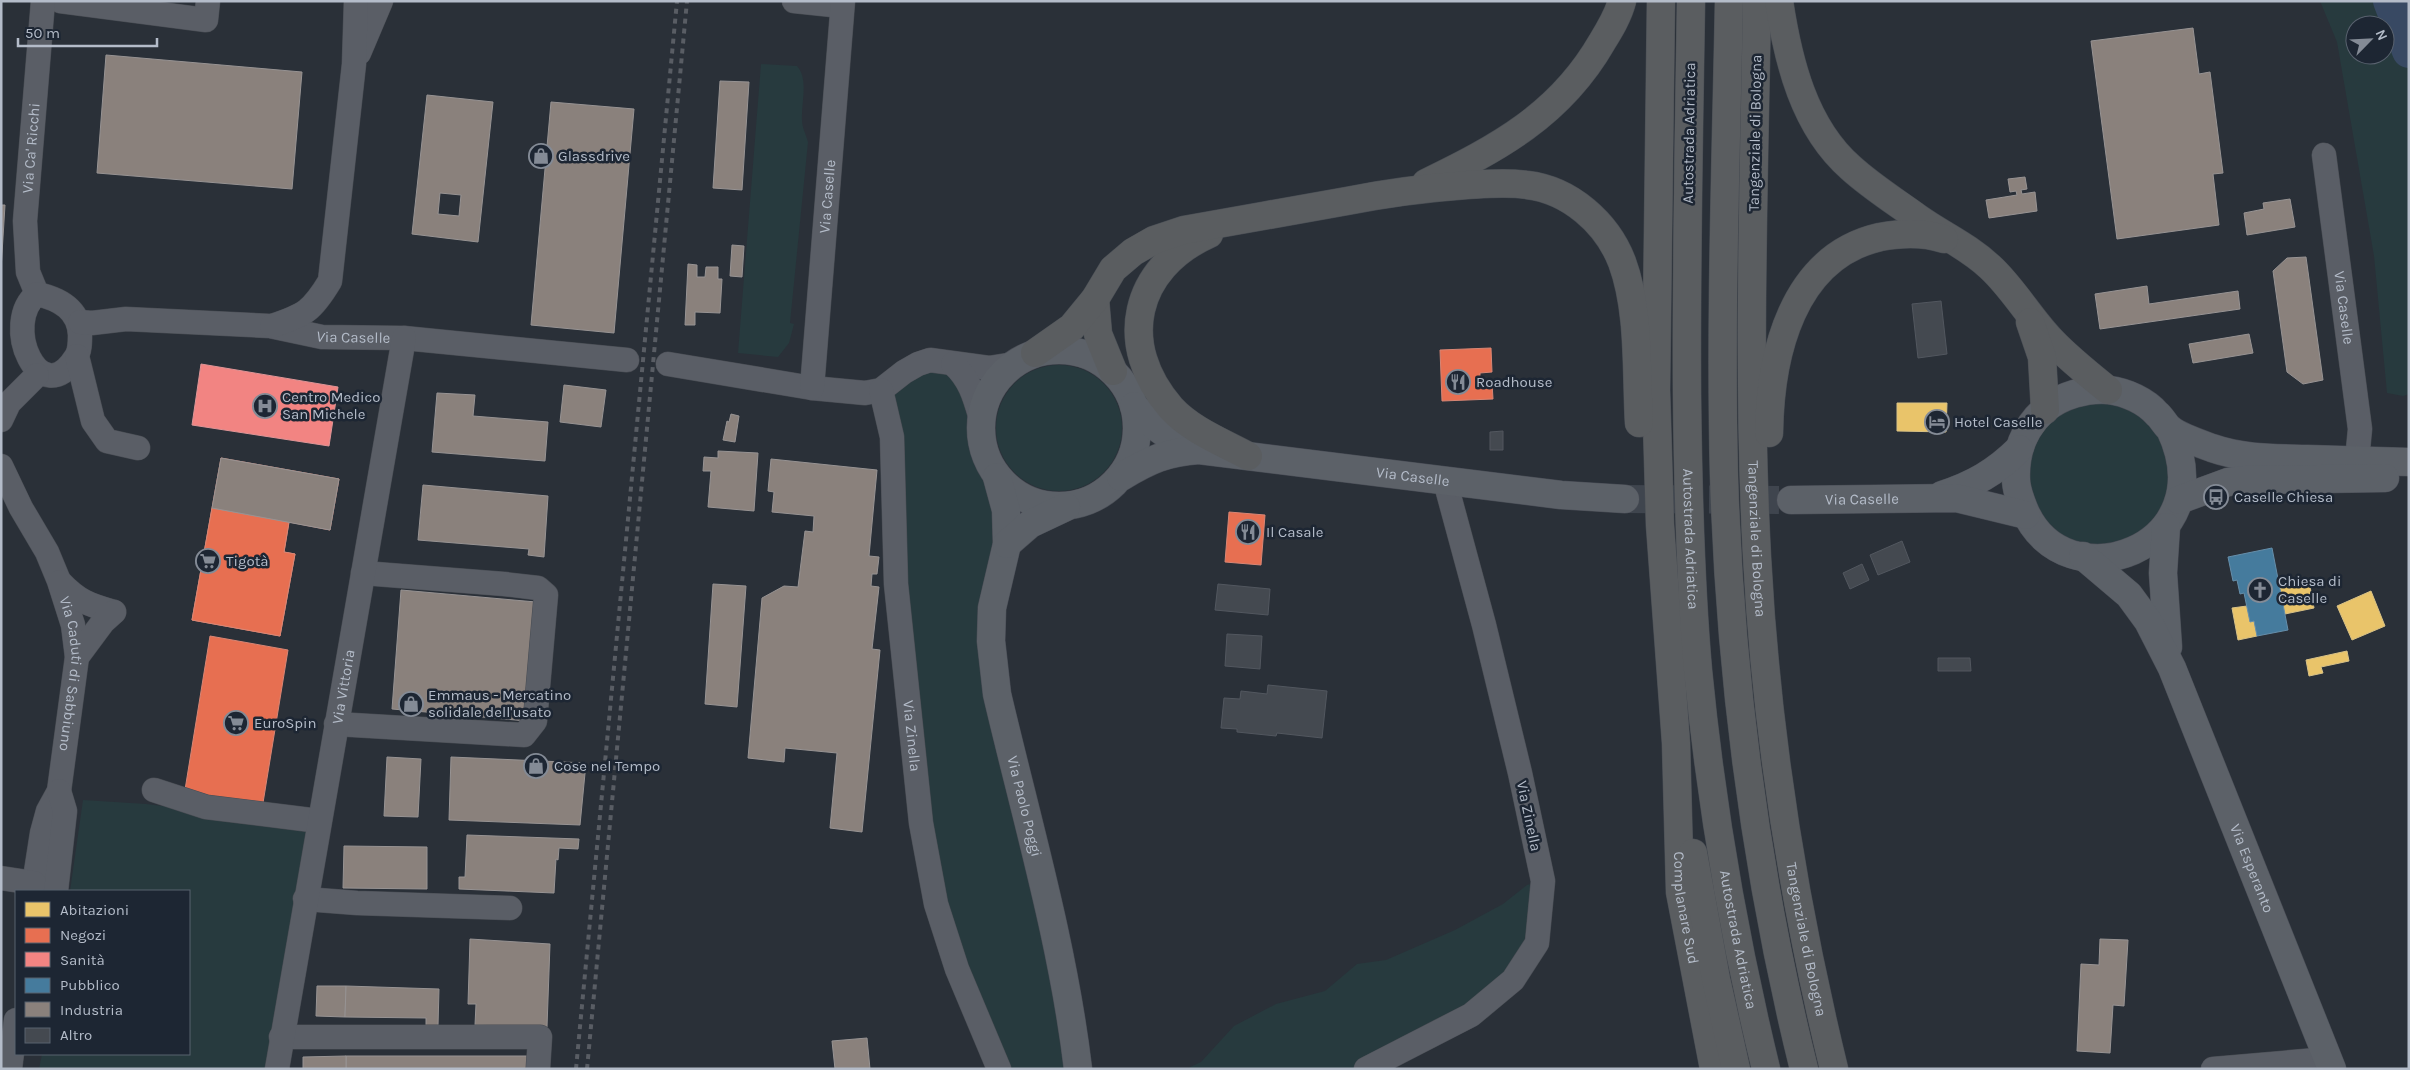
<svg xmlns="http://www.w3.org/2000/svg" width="2410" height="1070" viewBox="0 0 2410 1070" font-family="Karla,sans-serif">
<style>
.green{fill:#273a3e;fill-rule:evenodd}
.homes{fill:#e9c46a;stroke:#d9c286}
.shops{fill:#e76f51;stroke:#d88675}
.health{fill:#f28482;stroke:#df9597}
.public{fill:#457b9d;stroke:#668eaa}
.industry{fill:#8a817c;stroke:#979393;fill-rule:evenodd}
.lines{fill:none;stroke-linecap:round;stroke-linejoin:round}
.river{stroke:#384963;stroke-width:34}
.building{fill:#444950;stroke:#52575f}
.major-tunnel{stroke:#3f454e;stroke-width:28;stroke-dasharray:28 14;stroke-linecap:butt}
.minor-casing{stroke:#484c53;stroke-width:25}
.major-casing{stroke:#484c55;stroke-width:29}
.highway-casing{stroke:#474c53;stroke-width:29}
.minor{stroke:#5a5e66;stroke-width:24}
.major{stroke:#5c6168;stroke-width:28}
.highway{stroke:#5a5d60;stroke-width:28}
.rail{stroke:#595d64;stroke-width:4;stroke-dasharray:5 5;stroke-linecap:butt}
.labels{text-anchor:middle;stroke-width:5;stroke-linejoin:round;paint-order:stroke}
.street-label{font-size:15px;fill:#b4bcc9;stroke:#1d2633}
.poi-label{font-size:15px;fill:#b4bcc9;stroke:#1d2633;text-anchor:start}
</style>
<rect width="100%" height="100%" fill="#2a3038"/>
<g class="green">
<path d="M2320 1H2390L2409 51V394L2403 396 2387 393 2374 256 2337 42ZM2355 25H2385V55H2355Z"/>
<path d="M761 64 797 66C809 79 801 103 802 120 802 127 806 135 808 142L790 323 794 324 789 343 778 357 738 353Z"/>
<path d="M943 361 981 419 982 441 989 464 997 477 992 608 1078 1069H999L921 823 893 382Z"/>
<circle cx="1059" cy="428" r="63"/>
<circle cx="2099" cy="474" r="72"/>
<path d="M83 800 146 804 319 825 270 1069H39L42 1054H189V891H70Z"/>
<path d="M1543 881 1513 980 1370 1069H1186L1201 1062 1234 1026 1276 1004 1325 991 1357 964 1386 960 1455 930 1503 904 1527 885Z"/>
</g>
<g class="homes">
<path d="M1897 403H1947L1946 432 1897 431Z"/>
<path d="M2309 581 2314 608 2285 614 2279 586Z"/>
<path d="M2371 591 2385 626 2352 640 2337 606Z"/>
<path d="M2247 606 2250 622 2254 621 2257 636 2238 640 2232 608Z"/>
<path d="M2347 651 2349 661 2321 667 2323 673 2309 676 2306 660Z"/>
</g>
<g class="shops">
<path d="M1491 348 1492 372 1480 373V383H1492L1493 399 1442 401 1440 350Z"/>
<path d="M221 458 339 479 330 530 289 522 284 552 295 554 280 636 192 620Z"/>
<path d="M212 508 289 522 284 552 295 554 280 636 192 620Z"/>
<path d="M1229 512 1265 515 1261 565 1225 562Z"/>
<path d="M210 636 288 650 262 809 184 796Z"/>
</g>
<path class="health" d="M201 364 338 387 329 446 192 425Z"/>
<path class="public" d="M2272 548 2288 630 2257 636 2254 621 2250 622 2244 593 2240 594 2237 580 2233 581 2228 557Z"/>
<g class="industry">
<path d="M2193 28 2199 74 2210 72 2223 173 2213 174 2219 225 2117 239 2091 41Z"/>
<path d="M106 55 302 72 292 189 97 173Z"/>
<path d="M720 81 749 82 742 190 713 188Z"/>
<path d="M427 95 493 102 478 242 412 234ZM440 193 461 195 459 216 438 214Z"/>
<path d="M551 102 634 109 614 333 531 325Z"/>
<path d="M2025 177 2027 189 2021 190 2022 194 2035 192 2037 211 1989 218 1986 200 2017 195 2016 191 2010 192 2008 179Z"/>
<path d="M2290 199 2295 227 2247 235 2244 213 2264 209 2263 203Z"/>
<path d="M1 205H5L1 270Z"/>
<path d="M732 245 744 246 742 277 730 276Z"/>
<path d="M2306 257 2323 380 2303 384 2287 372 2273 271 2287 258Z"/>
<path d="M688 264 697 265V277H705L706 267H718V279H722L720 313 695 312V325H685Z"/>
<path d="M2147 286 2149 304 2238 291 2240 309 2100 329 2095 294Z"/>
<path d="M2249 334 2253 353 2193 363 2189 344Z"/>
<path d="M564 385 606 390 601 427 560 422Z"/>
<path d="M437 393 475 395 473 416 548 422 545 461 432 452Z"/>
<path d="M731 414 739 416 735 442 723 440 727 421 729 422Z"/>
<path d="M718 451 758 453 754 511 708 507 711 471H703L704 457 718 458Z"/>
<path d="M221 458 339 479 330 530 212 508Z"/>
<path d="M771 459 877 470 869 556 879 557 877 574H872L871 586 879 587 872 649 880 650 862 832 830 828 837 753 785 748 784 762 748 758 762 598 784 586 798 587 805 531 813 532 814 516 772 512 774 492 768 491Z"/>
<path d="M423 485 548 496 544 557 528 555 529 549 418 540Z"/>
<path d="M713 584 746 586 737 707 705 704Z"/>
<path d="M401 590 536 602 527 721 392 709Z"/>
<path d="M387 757 421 759 418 817 384 816Z"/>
<path d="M451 757 586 763 580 825 449 820Z"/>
<path d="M467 835 579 839 578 849 559 848 558 860 556 859 554 893 459 889V877H465Z"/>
<path d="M344 846 427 847V889L343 888Z"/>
<path d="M470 939 550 944 547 1027 475 1025 476 1004H468Z"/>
<path d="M2100 939 2128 940 2124 1006 2113 1005 2110 1053 2077 1051 2081 964 2099 965Z"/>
<path d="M317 986H346L345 1017 316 1016Z"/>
<path d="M346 986 439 989 438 1026H426V1018L345 1017Z"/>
<path d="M867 1038 870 1069H835L832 1041Z"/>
<rect x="346" y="1056" width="182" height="13"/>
<path d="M346 1056V1069H303V1057Z"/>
</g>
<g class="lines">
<path class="river" d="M2390 1 2409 51"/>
</g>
<g class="building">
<path d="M1941 301 1947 354 1918 358 1912 304Z"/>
<path d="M1503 431V450H1490V432Z"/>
<path d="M1902 541 1910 562 1878 575 1870 555Z"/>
<path d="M1862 564 1869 580 1850 589 1843 573Z"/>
<path d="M1218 584 1270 589 1268 615 1215 610Z"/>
<path d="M1227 634 1262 636 1260 669 1225 666Z"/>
<path d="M1938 658H1970L1971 671H1938Z"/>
<path d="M1268 685 1327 691 1322 738 1277 733 1276 736 1237 732V729L1221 728 1224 698 1240 699 1241 691 1267 694Z"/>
</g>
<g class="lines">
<path class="major-tunnel" d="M1625 499 1791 500"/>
<defs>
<g id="minor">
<path d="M60 1 206 20 208 1"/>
<path d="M794 1 842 6"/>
<path d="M359 53 381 1"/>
<path id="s1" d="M2324 155 2360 429 2357 460 2346 474"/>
<path id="s2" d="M37 294 28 272 25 221 43 1"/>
<path d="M37 294C60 299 79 310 80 335 80 342 80 351 76 357 40 414 0 323 37 294Z"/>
<path id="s3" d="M80 322 92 323 126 319 270 326 322 337 404 338 627 360"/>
<path d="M272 326C305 315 312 311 330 281L354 64 356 1"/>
<path d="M77 356 93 421 107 441 138 448"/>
<path d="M668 364 812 388 865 393 881 390 904 372 918 364 930 360 989 368 1014 364"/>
<path d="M953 364C970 379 975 398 981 419"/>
<path id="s4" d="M812 388 843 1"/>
<path id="s5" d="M881 390 892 437 896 584 921 823 936 904 957 969 999 1069"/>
<path d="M1 420 9 403 37 375"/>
<path id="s6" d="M1 466 21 508 47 552 59 581 73 625 77 657 59 791 48 811 42 833 33 891"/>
<path d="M60 582C78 601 89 605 114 612"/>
<path d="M77 657 103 622 114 612"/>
<path d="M336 724 524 735 535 721 546 595 538 588 504 584 363 573"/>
<path d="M154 790 206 807 319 821"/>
<path d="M1 878 34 883"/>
<path d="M56 891 65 811 59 791"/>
<path d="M305 899 357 903 510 908"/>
<path d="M281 1037H540L538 1069"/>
<path d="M10 1069 16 1020"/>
<path id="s7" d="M277 1069 404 338"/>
<path d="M1366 1069 1471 1015 1513 980 1537 943 1543 881 1520 773 1484 625 1445 481"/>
<path d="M2213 1069 2328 1059"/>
</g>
<g id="major">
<circle cx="1059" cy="428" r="78"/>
<path d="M1134 406C1156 429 1168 438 1198 449"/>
<path d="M2170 429C2227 549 2064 606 2024 509 2020 499 2016 489 2016 479 2015 453 2024 428 2044 410 2061 395 2088 388 2109 390 2126 392 2146 401 2157 414 2162 418 2165 425 2170 429 2178 436 2201 444 2212 448 2243 459 2276 458 2308 459 2342 460 2375 461 2409 462"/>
<path id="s8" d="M997 477 1006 510 1007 544 992 608 991 641 997 694C1026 818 1063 942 1078 1069"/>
<path id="s9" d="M1121 477C1149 460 1167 452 1199 450L1561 495 1625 499"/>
<path d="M1942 495C1973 485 1996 472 2019 449"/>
<path id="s10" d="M1791 500 1956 498 2026 515"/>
<path d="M2179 500 2228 482 2244 480 2385 478"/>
<path d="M2166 527 2163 573 2168 647"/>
<path d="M1007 544 1030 524 1066 507"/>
<path id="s11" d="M2083 556 2129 595 2148 621 2172 668 2332 1069"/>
</g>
<g id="highway">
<path id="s12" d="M1661 1 1656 390 1660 525 1676 743 1680 892 1714 1069"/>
<path id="s13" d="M1691 1C1689 133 1686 264 1687 395 1688 487 1690 579 1698 670 1711 805 1734 938 1766 1069"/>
<path d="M1729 1C1726 159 1720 318 1724 476 1730 675 1756 876 1804 1069"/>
<path id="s14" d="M1757 1C1754 186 1747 372 1757 557 1766 730 1793 901 1834 1069"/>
<path d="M1779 1C1788 61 1804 127 1851 168 1872 187 1896 202 1918 218 1942 235 1969 247 1990 267 2013 288 2029 317 2051 340 2068 358 2088 374 2108 390"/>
<path d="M1426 183C1498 148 1560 115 1602 42 1610 29 1618 16 1622 1"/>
<path d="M1209 234C1133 268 1116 345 1171 408 1191 430 1222 442 1248 456"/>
<path d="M1095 299 1098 334 1113 371"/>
<path d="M2030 322 2042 357 2045 410"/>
<path d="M1035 353 1072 327 1095 299 1113 269 1133 252 1154 240 1184 230C1238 220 1293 211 1347 201 1387 193 1426 188 1467 185 1486 184 1507 182 1527 185 1570 190 1607 223 1622 262 1640 310 1636 372 1639 423"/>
<path d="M1769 433C1770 355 1792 257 1880 237 1902 233 1923 232 1944 239"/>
<path d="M1693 853 1716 979 1736 1069"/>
</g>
</defs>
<use href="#minor" class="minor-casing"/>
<use href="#major" class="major-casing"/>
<use href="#highway" class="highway-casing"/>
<use href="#minor" class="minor"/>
<use href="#major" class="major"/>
<use href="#highway" class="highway"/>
<g class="rail">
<path d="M576 1069 677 1"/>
<path d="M587 1069 687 1"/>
</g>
</g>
<defs>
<symbol id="shop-ring" viewBox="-11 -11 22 22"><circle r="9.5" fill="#1d2633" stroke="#848b96" stroke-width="1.5"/><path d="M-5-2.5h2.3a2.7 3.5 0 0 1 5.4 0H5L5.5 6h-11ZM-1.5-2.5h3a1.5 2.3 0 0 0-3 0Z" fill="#848b96"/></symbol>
<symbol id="restaurant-ring" viewBox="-11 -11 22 22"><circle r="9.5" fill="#1d2633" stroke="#848b96" stroke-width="1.5"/><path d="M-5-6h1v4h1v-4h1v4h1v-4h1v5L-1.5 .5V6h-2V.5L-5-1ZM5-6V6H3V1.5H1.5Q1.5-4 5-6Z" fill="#848b96"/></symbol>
<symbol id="hospital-ring" viewBox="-11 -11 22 22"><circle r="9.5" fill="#1d2633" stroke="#848b96" stroke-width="1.5"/><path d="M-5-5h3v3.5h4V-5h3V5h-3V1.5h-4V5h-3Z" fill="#848b96"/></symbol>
<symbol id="hotel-ring" viewBox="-11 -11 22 22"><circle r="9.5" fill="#1d2633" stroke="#848b96" stroke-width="1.5"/><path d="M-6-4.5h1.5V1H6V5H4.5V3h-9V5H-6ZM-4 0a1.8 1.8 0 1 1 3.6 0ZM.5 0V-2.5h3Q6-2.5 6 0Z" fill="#848b96"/></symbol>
<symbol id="bus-ring" viewBox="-11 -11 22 22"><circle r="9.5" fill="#1d2633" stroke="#848b96" stroke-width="1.5"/><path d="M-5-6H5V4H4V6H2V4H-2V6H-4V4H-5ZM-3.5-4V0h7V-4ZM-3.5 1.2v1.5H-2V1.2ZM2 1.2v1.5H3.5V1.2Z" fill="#848b96"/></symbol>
<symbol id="supermarket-ring" viewBox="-11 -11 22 22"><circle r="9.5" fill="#1d2633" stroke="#848b96" stroke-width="1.5"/><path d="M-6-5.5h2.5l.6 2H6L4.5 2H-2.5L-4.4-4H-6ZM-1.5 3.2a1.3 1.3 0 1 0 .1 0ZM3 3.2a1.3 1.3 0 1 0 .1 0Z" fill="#848b96"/></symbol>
<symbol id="church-ring" viewBox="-11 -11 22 22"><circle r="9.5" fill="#1d2633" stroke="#848b96" stroke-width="1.5"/><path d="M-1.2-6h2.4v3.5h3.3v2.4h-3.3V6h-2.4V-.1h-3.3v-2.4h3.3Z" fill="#848b96"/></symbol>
</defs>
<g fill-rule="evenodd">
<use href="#shop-ring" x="527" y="142" width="28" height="28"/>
<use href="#restaurant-ring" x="1444" y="368" width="28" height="28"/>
<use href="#hospital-ring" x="251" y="392" width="28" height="28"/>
<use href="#hotel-ring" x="1923" y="408" width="28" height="28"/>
<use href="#bus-ring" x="2202" y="483" width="28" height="28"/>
<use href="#restaurant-ring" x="1234" y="518" width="28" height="28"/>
<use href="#supermarket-ring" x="194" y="547" width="28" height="28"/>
<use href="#church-ring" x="2246" y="576" width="28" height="28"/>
<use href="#shop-ring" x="397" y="690" width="28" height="28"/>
<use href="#supermarket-ring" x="222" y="709" width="28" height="28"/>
<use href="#shop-ring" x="522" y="752" width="28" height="28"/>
</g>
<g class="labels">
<g class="street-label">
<text transform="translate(1689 133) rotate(-89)" y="5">Autostrada Adriatica</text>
<text transform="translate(1755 133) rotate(-89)" y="5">Tangenziale di Bologna</text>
<text dy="5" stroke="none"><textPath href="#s2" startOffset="148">Via Ca' Ricchi</textPath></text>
<text dy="5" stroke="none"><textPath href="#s4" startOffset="192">Via Caselle</textPath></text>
<text dy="5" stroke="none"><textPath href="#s1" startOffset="154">Via Caselle</textPath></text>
<text dy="5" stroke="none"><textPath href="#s3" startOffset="275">Via Caselle</textPath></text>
<text dy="5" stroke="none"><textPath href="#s9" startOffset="299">Via Caselle</textPath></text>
<text dy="5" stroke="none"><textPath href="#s10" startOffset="71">Via Caselle</textPath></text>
<text dy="5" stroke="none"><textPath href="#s13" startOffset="538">Autostrada Adriatica</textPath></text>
<text dy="5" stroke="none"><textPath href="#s14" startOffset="538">Tangenziale di Bologna</textPath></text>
<text dy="5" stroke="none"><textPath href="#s6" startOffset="224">Via Caduti di Sabbiuno</textPath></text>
<text dy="5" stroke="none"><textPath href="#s7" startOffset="388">Via Vittoria</textPath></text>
<text dy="5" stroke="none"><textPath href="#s5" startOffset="348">Via Zinella</textPath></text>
<text dy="5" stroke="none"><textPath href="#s8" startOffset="336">Via Paolo Poggi</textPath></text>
<text transform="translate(1529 816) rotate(78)" y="5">Via Zinella</text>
<text dy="5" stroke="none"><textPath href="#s11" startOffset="361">Via Esperanto</textPath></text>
<text dy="5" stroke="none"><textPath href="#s12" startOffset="908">Complanare Sud</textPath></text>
<text dy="5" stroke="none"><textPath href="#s13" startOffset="942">Autostrada Adriatica</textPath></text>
<text dy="5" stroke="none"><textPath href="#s14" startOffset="942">Tangenziale di Bologna</textPath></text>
</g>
<g class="poi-label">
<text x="558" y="161">Glassdrive</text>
<text x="1476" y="387">Roadhouse</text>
<text x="282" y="402">Centro Medico<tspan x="282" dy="17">San Michele</tspan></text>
<text x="1954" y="427">Hotel Caselle</text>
<text x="2234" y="502">Caselle Chiesa</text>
<text x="1266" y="537">Il Casale</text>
<text x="226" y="566">Tigotà</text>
<text x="2278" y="586">Chiesa di<tspan x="2278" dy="17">Caselle</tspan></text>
<text x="428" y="700">Emmaus - Mercatino<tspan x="428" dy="17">solidale dell'usato</tspan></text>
<text x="254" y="728">EuroSpin</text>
<text x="554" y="771">Cose nel Tempo</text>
</g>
</g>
<rect width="2410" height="1070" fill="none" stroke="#b4bcc9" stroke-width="5"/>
<rect x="15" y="890" width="175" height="165" fill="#1d2633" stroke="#59626f"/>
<rect x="25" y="902" width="25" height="15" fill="#e9c46a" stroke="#59626f"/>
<text x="60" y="915" font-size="15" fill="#b4bcc9">Abitazioni</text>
<rect x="25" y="928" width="25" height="15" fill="#e76f51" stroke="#59626f"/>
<text x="60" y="940" font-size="15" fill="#b4bcc9">Negozi</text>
<rect x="25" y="952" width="25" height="15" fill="#f28482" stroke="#59626f"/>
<text x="60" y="965" font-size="15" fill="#b4bcc9">Sanità</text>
<rect x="25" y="978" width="25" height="15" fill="#457b9d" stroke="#59626f"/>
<text x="60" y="990" font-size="15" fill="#b4bcc9">Pubblico</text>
<rect x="25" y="1002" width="25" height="15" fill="#8a817c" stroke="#59626f"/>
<text x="60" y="1015" font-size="15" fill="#b4bcc9">Industria</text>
<rect x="25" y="1028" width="25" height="15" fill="#444950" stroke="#59626f"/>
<text x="60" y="1040" font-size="15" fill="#b4bcc9">Altro</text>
<g transform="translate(2370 40) rotate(66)"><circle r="24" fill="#1d2633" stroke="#59626f"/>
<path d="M0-4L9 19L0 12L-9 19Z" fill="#848b96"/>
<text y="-8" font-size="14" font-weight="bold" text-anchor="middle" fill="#b4bcc9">N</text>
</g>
<path d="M18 38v8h139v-8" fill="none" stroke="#b4bcc9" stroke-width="2.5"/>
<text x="25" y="38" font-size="15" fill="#b4bcc9" stroke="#1d2633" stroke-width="4" paint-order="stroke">50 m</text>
</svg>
